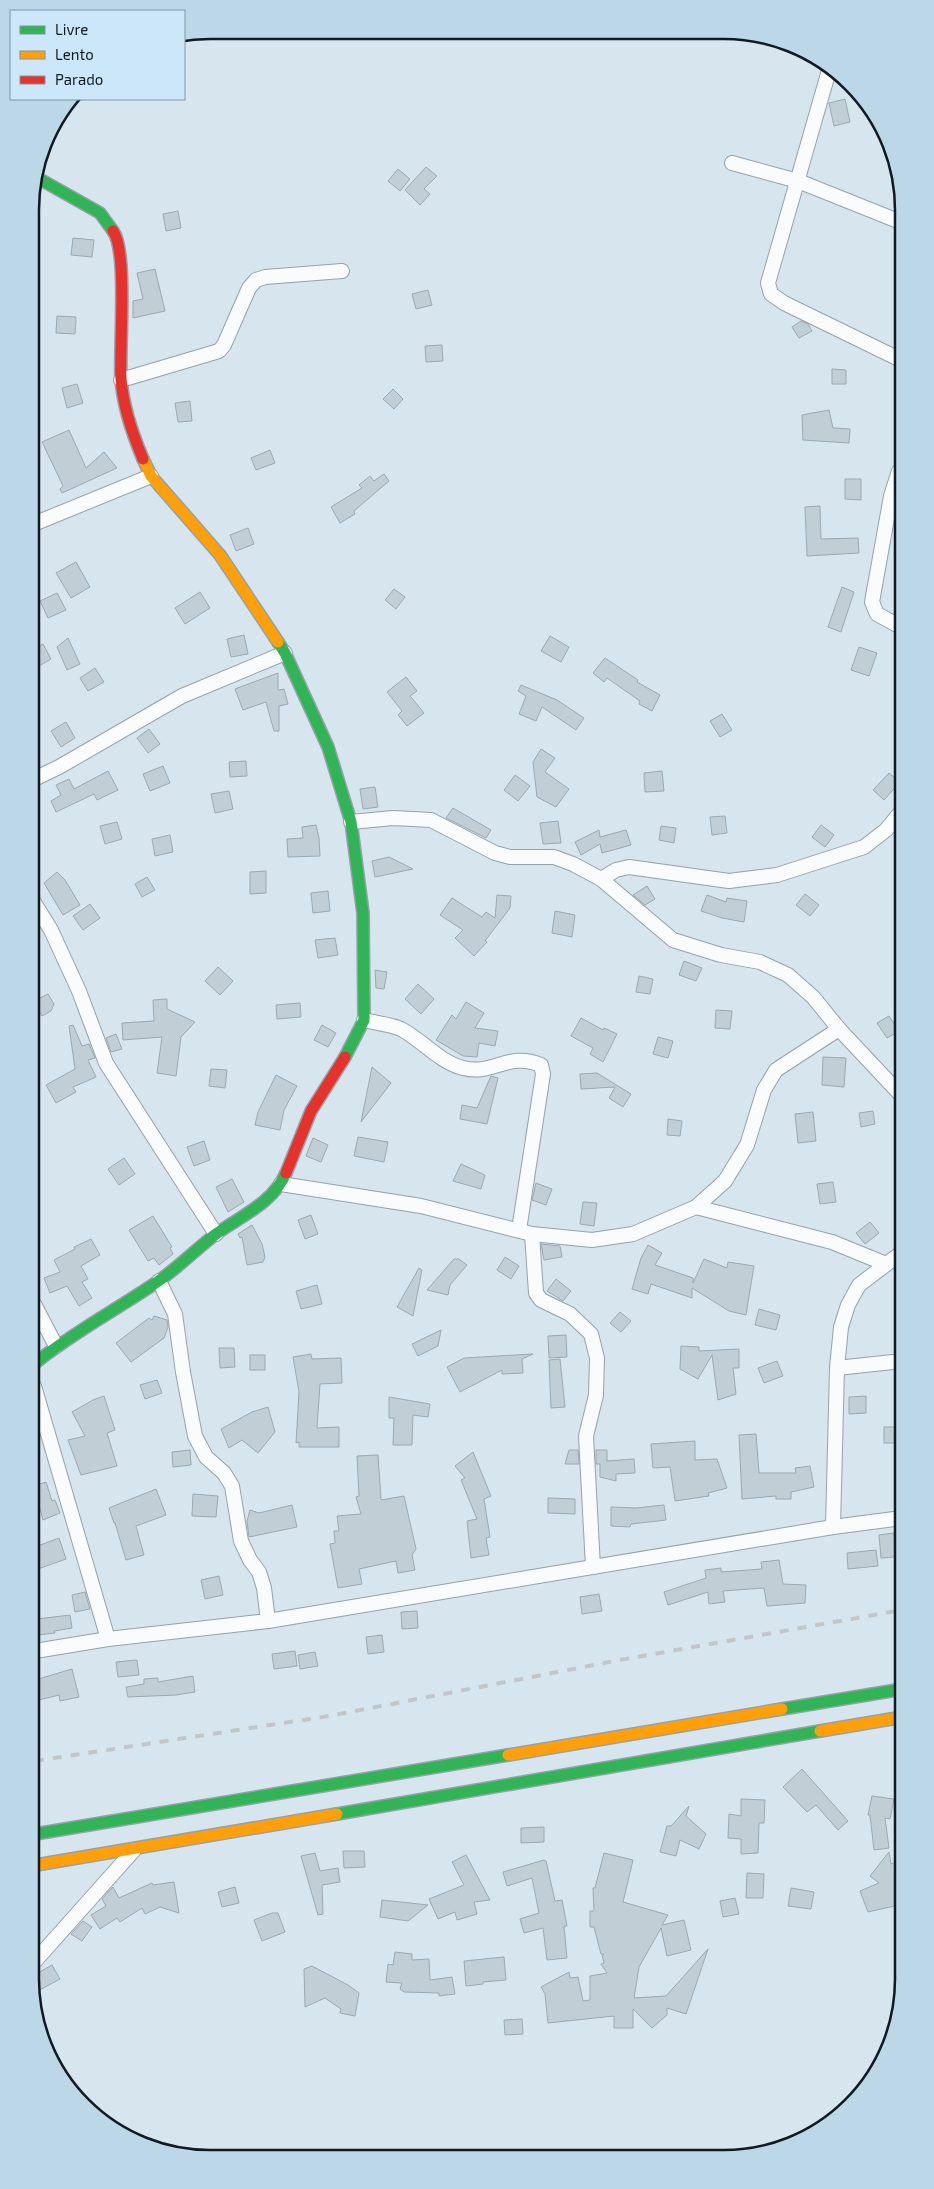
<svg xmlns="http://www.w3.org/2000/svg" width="934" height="2189" viewBox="0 0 934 2189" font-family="'Exo 2',sans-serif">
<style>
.building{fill:#c2ced5;stroke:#9da8b0}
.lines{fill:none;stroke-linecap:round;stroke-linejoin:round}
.street-casing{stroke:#96a2a9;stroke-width:16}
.fast-casing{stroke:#96a2a9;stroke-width:14}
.slow-casing{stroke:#96a2a9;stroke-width:14}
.jam-casing{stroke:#96a2a9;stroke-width:14}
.street{stroke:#f9fbfc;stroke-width:14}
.fast{stroke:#30b455;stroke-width:11}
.slow{stroke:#ff9f0a;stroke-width:11}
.jam{stroke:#e5322d;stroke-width:11}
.rail{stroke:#c2c6c9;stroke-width:4;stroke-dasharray:9 9;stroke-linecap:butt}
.rim{fill:none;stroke:#101a20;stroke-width:2.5}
</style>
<rect width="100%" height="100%" fill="#d6e5ee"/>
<g class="building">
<path d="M845 99 850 122 834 126 829 103Z"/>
<path d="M426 167 437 176 424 189 430 194 420 205 405 190Z"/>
<path d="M398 169 410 179 400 191 388 181Z"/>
<path d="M178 211 181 228 166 231 163 214Z"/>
<path d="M73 238 94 240 92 257 71 255Z"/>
<path d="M155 269 165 311 133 318V301L143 299 137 273Z"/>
<path d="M428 290 432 305 416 309 412 294Z"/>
<path d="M57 316 76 317 75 334 56 333Z"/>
<path d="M801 321 808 324 812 331 799 338 792 327Z"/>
<path d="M442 345 443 361 426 362 425 346Z"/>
<path d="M832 369 846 370V384H832Z"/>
<path d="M77 384 83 403 67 408 62 388Z"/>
<path d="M393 389 403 399 394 409 383 399Z"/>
<path d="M190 401 192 421 178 422 175 403Z"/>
<path d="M829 410 833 428 850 429 849 443 803 440 802 415Z"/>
<path d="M69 430 86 468 104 452 117 468 62 493 60 489 63 486 42 442Z"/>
<path d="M270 450 275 463 256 470 251 458Z"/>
<path d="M384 474 389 481 354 511 355 514 340 523 331 507 362 488 359 485 370 476 374 481Z"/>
<path d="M845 479H861V500L845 499Z"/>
<path d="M820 506 821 539 858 538 859 553 807 556 805 507Z"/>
<path d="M248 528 254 544 236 551 230 535Z"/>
<path d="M76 562 90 587 71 598 56 573Z"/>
<path d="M842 587 854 592 841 632 828 627Z"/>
<path d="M394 589 405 597 396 609 385 600Z"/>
<path d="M200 592 210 608 185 624 175 608Z"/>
<path d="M57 593 66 610 48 618 40 601Z"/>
<path d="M244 635 248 654 231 657 227 639Z"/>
<path d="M550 636 569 647 561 662 541 651Z"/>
<path d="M68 638 80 664 67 670 57 647Z"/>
<path d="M43 644 51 659 39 666 32 650Z"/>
<path d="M859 647 877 653 869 676 851 670Z"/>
<path d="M605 658 638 680 637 682 660 695 652 711 639 704 640 701 607 678 604 682 593 673Z"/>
<path d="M95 668 104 682 88 691 80 678Z"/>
<path d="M278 673V690L284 689 288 704 279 706V731H274L266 702 243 710 235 689Z"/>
<path d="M406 677 417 691 410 696 424 713 407 726 398 715 402 711 387 692Z"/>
<path d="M521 685 557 700 584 718 576 730 542 707 536 721 519 714 526 696 518 691Z"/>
<path d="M722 714 732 730 720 737 710 721Z"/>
<path d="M66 722 75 738 61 747 51 731Z"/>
<path d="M149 729 160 744 148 753 137 738Z"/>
<path d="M541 749 555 758 545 772 569 789 556 807 537 797 533 762Z"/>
<path d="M246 761 247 776 230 777 229 762Z"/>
<path d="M163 766 170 783 150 791 143 774Z"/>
<path d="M108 771 118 790 97 800 94 794 56 812 51 801 61 795 56 785 69 779 74 789Z"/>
<path d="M662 771 664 791 645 792 644 773Z"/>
<path d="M889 773 900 782 884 800 873 790Z"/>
<path d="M515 775 530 786 518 801 504 790Z"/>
<path d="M375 787 378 807 363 809 360 789Z"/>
<path d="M229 791 233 809 215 813 211 794Z"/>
<path d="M453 808 491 830 486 838 446 818Z"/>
<path d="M725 816 727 833 712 835 710 817Z"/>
<path d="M558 821 561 843 543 844 540 823Z"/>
<path d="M117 822 122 839 105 844 100 826Z"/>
<path d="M316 825 319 838 320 856 288 857 287 839 303 838 302 827Z"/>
<path d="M821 825 834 835 825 847 812 837Z"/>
<path d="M661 826 676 828 674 843 659 840Z"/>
<path d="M599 830 600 837 626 830 631 845 602 853 600 844 581 855 575 842Z"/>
<path d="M170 835 173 852 155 856 152 839Z"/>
<path d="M389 857 413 869 375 877 372 861Z"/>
<path d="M266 871V893L250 894V872Z"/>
<path d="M57 872 65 880 80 905 63 915 44 883Z"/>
<path d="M147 877 155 890 142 897 135 884Z"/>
<path d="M647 886 655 899 645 905 633 895Z"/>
<path d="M328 891 330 911 313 913 311 893Z"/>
<path d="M805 894 819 905 810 916 796 905Z"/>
<path d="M497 895 511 896 510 908 485 941 487 942 474 956 455 938 463 930 440 915 452 898 482 917 486 912 495 918Z"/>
<path d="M707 895 726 902 727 898 747 901 744 922 722 918 701 911Z"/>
<path d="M90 904 100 918 83 930 73 916Z"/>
<path d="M555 911 575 915 572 937 552 933Z"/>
<path d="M335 938 338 955 318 958 315 940Z"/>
<path d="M684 961 702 968 696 981 679 975Z"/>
<path d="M218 967 233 981 220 995 205 981Z"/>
<path d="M375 970 387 972 384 989 376 988Z"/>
<path d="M639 976 653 979 650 994 636 992Z"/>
<path d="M418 984 434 999 421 1014 405 999Z"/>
<path d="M48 994 54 1004 51 1011 42 1016 34 1001Z"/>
<path d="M167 999V1009L195 1022 181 1037 176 1076 157 1073 162 1037 123 1040 122 1023 154 1021 153 1000Z"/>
<path d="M466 1002 484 1013 475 1028 498 1031 495 1046 479 1043 477 1057 463 1056 436 1040 452 1015 456 1019Z"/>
<path d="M300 1003 301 1017 277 1019 276 1005Z"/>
<path d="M716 1010 732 1011 730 1029 715 1028Z"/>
<path d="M889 1016 899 1031 887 1038 877 1023Z"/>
<path d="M581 1018 603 1030 604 1028 617 1034 603 1062 590 1054 593 1048 571 1036Z"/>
<path d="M73 1025 82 1046 89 1044 95 1058 88 1060 96 1077 73 1087 76 1092 56 1103 46 1085 75 1069 69 1026Z"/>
<path d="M322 1025 336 1033 328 1047 314 1040Z"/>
<path d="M116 1034 122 1049 111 1052 106 1038Z"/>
<path d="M658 1037 673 1041 668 1058 653 1054Z"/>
<path d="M823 1057 846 1058 844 1087 822 1085Z"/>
<path d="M372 1067 391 1083 361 1122Z"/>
<path d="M211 1069 227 1070 225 1088 209 1086Z"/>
<path d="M597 1073 631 1094 623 1107 609 1098 615 1087 581 1089 580 1074Z"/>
<path d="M276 1075 297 1086 284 1110 280 1130 255 1125 258 1112Z"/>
<path d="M491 1076 498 1078 487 1124 460 1119 462 1105 477 1108Z"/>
<path d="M873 1111 875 1124 861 1127 859 1113Z"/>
<path d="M813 1112 816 1141 798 1143 795 1114Z"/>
<path d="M668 1119 682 1121 680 1136 667 1135Z"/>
<path d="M358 1137 388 1142 384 1162 354 1156Z"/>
<path d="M313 1138 328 1145 321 1162 306 1156Z"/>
<path d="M204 1141 210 1160 194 1166 187 1147Z"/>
<path d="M124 1158 135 1174 119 1185 108 1169Z"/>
<path d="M461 1164 485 1175 481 1189 453 1181Z"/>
<path d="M232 1179 244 1202 228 1212 216 1187Z"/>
<path d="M833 1182 836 1202 820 1204 817 1184Z"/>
<path d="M536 1183 552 1189 546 1205 532 1200Z"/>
<path d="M583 1202 597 1203 594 1226 580 1224Z"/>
<path d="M311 1215 318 1234 305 1239 298 1220Z"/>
<path d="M153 1216 172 1247 170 1248 173 1254 159 1265 154 1258 148 1261 129 1230Z"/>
<path d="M870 1222 879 1233 865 1244 856 1233Z"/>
<path d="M252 1225 262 1244 265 1257 263 1262 247 1265 242 1237 240 1238 238 1234Z"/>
<path d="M91 1239 100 1255 81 1266 88 1279 82 1282 92 1298 79 1306 67 1286 50 1293 44 1278 60 1272 54 1260 75 1249 74 1247Z"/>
<path d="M541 1244 560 1246 562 1257 544 1260Z"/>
<path d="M648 1245 662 1253 655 1265 693 1278V1283L704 1259 727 1268 728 1262 754 1266 746 1315 729 1311 692 1288V1298L651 1284 648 1294 632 1289 641 1258Z"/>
<path d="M505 1257 519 1266 511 1279 497 1270Z"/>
<path d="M454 1259H459L467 1265 450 1285 448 1295 427 1290Z"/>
<path d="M419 1268 422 1270 413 1316 397 1307Z"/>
<path d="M556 1279 571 1291 563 1301 547 1291Z"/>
<path d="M317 1285 322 1304 301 1309 296 1291Z"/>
<path d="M759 1309 780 1315 776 1330 755 1325Z"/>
<path d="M620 1312 631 1321 621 1332 610 1323Z"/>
<path d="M154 1316 167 1320 168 1327 164 1338 131 1362 116 1343 149 1318 152 1320Z"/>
<path d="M441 1330 438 1346 418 1356 412 1344Z"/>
<path d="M566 1335 567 1357 549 1358 548 1336Z"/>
<path d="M681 1346 699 1347V1351L739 1349V1368H733L736 1394 718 1400 712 1355 698 1379 680 1369Z"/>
<path d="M219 1348H234L235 1367 220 1368Z"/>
<path d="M311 1354 312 1359 341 1358 342 1383 320 1384 317 1428 339 1427V1447H299V1442L296 1443 299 1392 293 1357Z"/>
<path d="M533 1354 522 1359 523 1373 502 1374V1370L460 1392 447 1367 464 1358Z"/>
<rect x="250" y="1355" width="15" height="15"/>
<path d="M560 1359 565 1407 551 1408 549 1360Z"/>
<path d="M777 1361 783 1376 764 1383 758 1368Z"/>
<path d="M157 1380 162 1393 145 1399 140 1385Z"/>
<path d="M104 1396 115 1430 107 1433 117 1466 81 1475 68 1440 85 1436 72 1412 93 1400Z"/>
<path d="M866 1396V1413L849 1414V1397Z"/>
<path d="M389 1397 430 1404 428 1417 413 1415 412 1445H393L394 1418H389Z"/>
<path d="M268 1407 275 1432 258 1453 242 1440 229 1448 221 1429 252 1412Z"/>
<rect x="884" y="1427" width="14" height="16"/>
<path d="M756 1434 759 1473H796L795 1468 810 1466 814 1487 791 1492V1499H776V1496L742 1499 739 1435Z"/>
<path d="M695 1441V1460L717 1459 727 1488 708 1493 709 1496 675 1501 670 1467 653 1468 651 1444Z"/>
<path d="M190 1450 191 1465 173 1467 172 1452Z"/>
<path d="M569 1450H578L579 1464H565Z"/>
<path d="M596 1450H607V1461L634 1459 635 1473 616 1474V1481L600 1477V1464H596Z"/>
<path d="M473 1452 491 1496 484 1499 490 1537 486 1538 489 1555 471 1558 467 1521 477 1519 461 1480 465 1478 455 1466Z"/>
<path d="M378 1455 381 1500 404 1496 416 1549 412 1555 415 1570 398 1573 396 1561 359 1569 362 1584 338 1588 330 1544 335 1543 334 1531H339L337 1516 361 1514 356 1497 359 1496 357 1456Z"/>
<path d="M46 1482 52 1501 55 1500 60 1513 43 1520 34 1486Z"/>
<path d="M156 1489 166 1515 136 1526 144 1555 126 1560 115 1523H114L109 1508Z"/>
<path d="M193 1494 218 1496 216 1517 192 1516Z"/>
<path d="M548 1498 575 1499V1514L548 1513Z"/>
<path d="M292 1505 297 1527 249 1537 247 1521 250 1510 259 1513Z"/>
<path d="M664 1505 666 1520 631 1524 630 1527 611 1526V1507L636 1508Z"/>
<path d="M894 1533 896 1557 881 1558 879 1535Z"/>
<path d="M59 1538 66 1559 35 1570V1547Z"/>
<path d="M876 1550 878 1566 848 1569 847 1553Z"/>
<path d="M779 1560 783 1584 806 1585 805 1603 767 1606 764 1588 723 1591 725 1602 709 1604 708 1592 668 1605 664 1592 706 1578 705 1570 721 1568V1572L762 1569 761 1562Z"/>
<path d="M219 1576 223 1595 205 1599 201 1580Z"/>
<path d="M85 1592 90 1609 75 1612 72 1595Z"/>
<path d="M599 1594 602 1611 582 1614 580 1597Z"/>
<path d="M417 1611 418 1628 402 1629 401 1612Z"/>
<path d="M70 1615 72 1628 54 1631 55 1633 38 1635 37 1619Z"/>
<path d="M382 1635 384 1652 368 1654 366 1637Z"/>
<path d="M295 1651 297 1666 274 1669 272 1654Z"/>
<path d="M315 1652 318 1666 300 1669 298 1655Z"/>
<path d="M137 1660 139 1675 118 1677 116 1662Z"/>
<path d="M72 1669 79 1697 60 1701 59 1695 35 1701V1680Z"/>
<path d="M193 1676 195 1692 176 1695 128 1697 126 1687 144 1684V1679L158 1678V1682Z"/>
<path d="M802 1769 848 1821 838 1830 816 1805 807 1812 783 1787Z"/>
<path d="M872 1796 894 1799 890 1819 885 1818 889 1848 874 1850 870 1815H868Z"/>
<path d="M741 1799 765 1800 764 1823H759L758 1853 741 1854V1839L728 1838 729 1814 741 1816Z"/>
<path d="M689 1806 686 1816 706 1834 699 1849 680 1840 676 1856 660 1852 667 1826H671Z"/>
<path d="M544 1827V1842L521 1843V1828Z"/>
<path d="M343 1851H364L365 1867 344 1868Z"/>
<path d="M889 1852 891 1864 903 1860V1904L868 1912 860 1891 879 1883 870 1876Z"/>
<path d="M315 1853 320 1871 338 1868 340 1882 322 1885 323 1914 318 1915 301 1856Z"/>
<path d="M604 1853 633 1860 623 1902 668 1915 662 1925 684 1920 691 1950 667 1956 661 1928 639 1967 634 1998 666 1996 708 1949 686 2014 667 2008V2015L652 2028 633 2009V2028H614V2016L548 2023 545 1994 541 1987 569 1972 570 1978 578 1977 583 2001 590 2000V1976L607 1973 601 1964 604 1963 602 1955 604 1954H601L594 1927H590V1911H594L593 1888H595Z"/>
<path d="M466 1855 490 1900 474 1902 477 1914 457 1920 455 1912 438 1919 429 1899 464 1885 452 1862Z"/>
<path d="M544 1860 546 1861 555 1901 562 1900 567 1926H564L567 1958 547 1960 543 1928 524 1933 520 1919 539 1913 532 1878 507 1886 503 1872Z"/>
<path d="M747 1873 764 1874 763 1898H746Z"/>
<path d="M174 1882 179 1913 160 1907 145 1914 142 1908 120 1922 117 1918 100 1929 91 1915 106 1906 102 1899 113 1887 119 1898 152 1883 153 1885Z"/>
<path d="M235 1887 239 1903 222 1907 218 1892Z"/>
<path d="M791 1888 814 1892 811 1909 788 1906Z"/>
<path d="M735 1898 739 1914 723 1917 720 1901Z"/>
<path d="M382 1900 428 1905 408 1921 380 1917Z"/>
<path d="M272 1913H278L285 1932 262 1941 254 1920Z"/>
<path d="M83 1921 92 1927 82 1941 71 1934Z"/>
<path d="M395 1952 412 1954V1960L429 1959 430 1980 452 1977 455 1994 439 1996V1993L404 1992 400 1989 402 1983 386 1982 388 1964 393 1965Z"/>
<path d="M504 1957 506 1980 483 1982V1984L466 1986 464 1961Z"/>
<path d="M52 1965 60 1979 36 1992V1974Z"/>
<path d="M312 1966 348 1985 359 1993 355 2016 340 2013 341 2009 325 1998 305 2007 304 1969Z"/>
<path d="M522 2019 523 2034 505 2035 504 2020Z"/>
</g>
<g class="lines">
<defs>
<g id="street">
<path d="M830 67 768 283 771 294 784 303 899 359"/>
<path d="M732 163 798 181 898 221"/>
<path d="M121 380 219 351 224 345 249 288 256 280 265 277 342 271"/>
<path d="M899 471 891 496 872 602 877 614 899 626"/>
<path d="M31 525 151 476"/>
<path d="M32 780 59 767 182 696 285 653"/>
<path d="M351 822 393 818 431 820 495 853 510 857H554L573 864 601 879 673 940 721 955 760 962 788 975 813 997 839 1029 901 1095"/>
<path d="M601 879 616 870 629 867 729 881 777 875 864 847 886 830 900 813"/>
<path d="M33 901 51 930 79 991 106 1063 216 1234"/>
<path d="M364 1020C375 1023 390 1024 401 1029 422 1040 439 1062 463 1068 493 1076 508 1051 541 1065L543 1074 519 1230"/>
<path d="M281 1184 421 1206 532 1234 592 1240 633 1234 696 1207 725 1181 747 1145 764 1090 776 1070 839 1029"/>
<path d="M696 1207 832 1242 886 1264"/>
<path d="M532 1234 536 1293 541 1300 570 1314 591 1334 597 1358 596 1395 586 1436 593 1567"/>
<path d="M159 1281 175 1314 183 1372 195 1436 206 1457 224 1473 232 1486 241 1541 250 1560 259 1572 264 1588 268 1621"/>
<path d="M34 1304 56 1346"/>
<path d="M837 1368 902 1361"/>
<path d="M34 1386 108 1639"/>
<path d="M833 1527 837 1368 841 1327 848 1305 859 1285 901 1253"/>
<path d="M35 1651 108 1639 268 1621 833 1527 902 1518"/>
<path d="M36 1960 134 1850"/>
</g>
<g id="fast">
<path d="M36 177 100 213 113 231"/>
<path d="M278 642 285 653 328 747 351 822 363 913 364 1020 345 1057"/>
<path d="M34 1364C72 1333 116 1310 157 1282 178 1268 196 1249 216 1234 241 1216 273 1203 286 1173"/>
<path d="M782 1709 903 1689"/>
<path d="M337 1814 820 1731"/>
<path d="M35 1834 508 1755"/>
</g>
<g id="slow">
<path d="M143 459 151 476 220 555 278 642"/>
<path d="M820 1731 903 1717"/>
<path d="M508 1755 782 1709"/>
<path d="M36 1865 337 1814"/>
</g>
<g id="jam">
<path d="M113 231C128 251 119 349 121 379 123 407 132 433 143 459"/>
<path d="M286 1173 311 1111 345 1057"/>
</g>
</defs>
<use href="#street" class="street-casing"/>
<use href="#fast" class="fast-casing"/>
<use href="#slow" class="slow-casing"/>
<use href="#jam" class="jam-casing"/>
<use href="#street" class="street"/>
<use href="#fast" class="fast"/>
<use href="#slow" class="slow"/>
<use href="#jam" class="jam"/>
<path class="rail" d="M35 1761 329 1716 620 1660 902 1610"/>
</g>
<path d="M0 0H934V2189H0ZM210 39H724A171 171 0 0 1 895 210V1979A171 171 0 0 1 724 2150H210A171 171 0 0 1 39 1979V210A171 171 0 0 1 210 39Z" fill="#bcd7e8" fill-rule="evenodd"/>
<path class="rim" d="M210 39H724A171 171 0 0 1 895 210V1979A171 171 0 0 1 724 2150H210A171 171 0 0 1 39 1979V210A171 171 0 0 1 210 39Z"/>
<rect x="10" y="10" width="175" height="90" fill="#cbe7f9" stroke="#8095a2"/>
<rect x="20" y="26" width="25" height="8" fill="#30b455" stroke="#8095a2"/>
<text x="55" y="35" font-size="15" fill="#101a20">Livre</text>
<rect x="20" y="51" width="25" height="8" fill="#ff9f0a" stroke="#8095a2"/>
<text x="55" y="60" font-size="15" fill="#101a20">Lento</text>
<rect x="20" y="76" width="25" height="8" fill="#e5322d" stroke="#8095a2"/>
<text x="55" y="85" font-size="15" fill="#101a20">Parado</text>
</svg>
